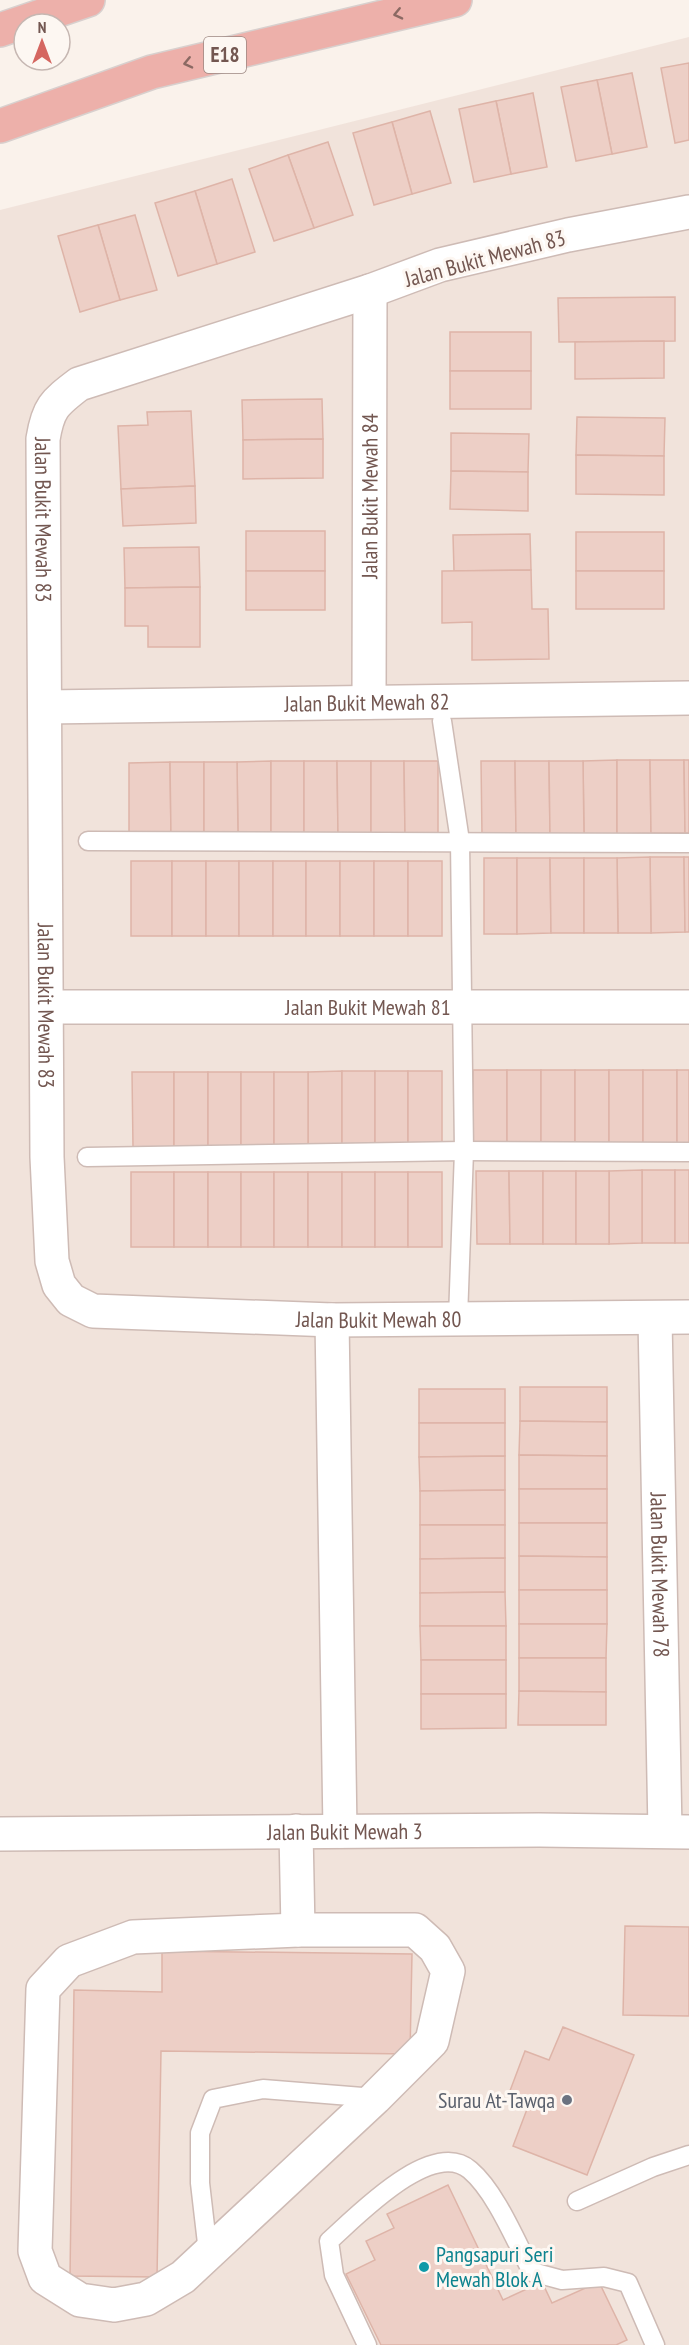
<svg xmlns="http://www.w3.org/2000/svg" width="689" height="2345" viewBox="0 0 689 2345" font-family="'PT Sans Narrow',sans-serif">
<style>
.residential{fill:#f1e3db}
.building{fill:#edcfc6;stroke:#deb4a8;stroke-width:1.5}
.lines{fill:none;stroke-linecap:round;stroke-linejoin:round}
.lane-casing{stroke:#cebbb5;stroke-width:21}
.street-casing{stroke:#cebbb5;stroke-width:36}
.highway-casing{stroke:#d8d0ce;stroke-width:36}
.lane{stroke:#fff;stroke-width:18}
.street{stroke:#fff;stroke-width:33}
.highway{stroke:#edb0aa;stroke-width:33}
.oneway{stroke:#8b6963}
.worship-dot{fill:#6b7280;stroke:#fdf7f2;stroke-width:2}
.culture-dot{fill:#0f9aa8;stroke:#fdf7f2;stroke-width:2}
.labels{text-anchor:middle;stroke-width:6;stroke-linejoin:round;paint-order:stroke}
.shield{fill:#fdf7f2;stroke:#9c8781;stroke-width:1.5}
.shield-label{font-size:21px;font-weight:bold;fill:#735751}
.street-label{font-size:22px;fill:#735751;stroke:#fdf7f2}
.worship-label{font-size:22px;fill:#5b616d;stroke:#fdf7f2;text-anchor:end}
.culture-label{font-size:22px;fill:#0d838f;stroke:#fdf7f2;text-anchor:start}
</style>
<rect width="100%" height="100%" fill="#faf2eb"/>
<path class="residential" d="M689 37V2345H0V210Z"/>
<g class="building">
<path d="M689 63V140L675 143 661 68Z"/>
<path d="M632 73 647 147 612 154 597 80Z"/>
<path d="M597 80 612 154 576 161 561 87Z"/>
<path d="M533 93 547 167 511 174 496 101Z"/>
<path d="M496 101 511 174 474 182 459 109Z"/>
<path d="M430 111 451 183 412 194 392 122Z"/>
<path d="M392 122 412 194 374 205 353 133Z"/>
<path d="M328 142 353 215 314 228 288 155Z"/>
<path d="M288 155 314 228 274 241 249 169Z"/>
<path d="M232 179 255 252 217 264 195 191Z"/>
<path d="M195 191 217 264 178 276 155 203Z"/>
<path d="M135 215 157 290 120 300 98 225Z"/>
<path d="M98 225 120 300 80 312 58 236Z"/>
<path d="M675 297V341L559 342 558 298Z"/>
<rect x="450" y="332" width="81" height="39"/>
<path d="M664 341V378L575 379V342Z"/>
<rect x="450" y="371" width="81" height="38"/>
<path d="M322 399 323 439 243 440 242 400Z"/>
<path d="M191 411 195 486 121 489 118 426 148 425 147 412Z"/>
<path d="M577 417 665 418 664 456 576 455Z"/>
<path d="M451 433 529 434 528 472 451 471Z"/>
<path d="M323 439V478L243 479V440Z"/>
<path d="M576 455 664 456V495L576 494Z"/>
<path d="M451 471 528 472V511L450 509Z"/>
<path d="M195 486 196 523 123 526 121 489Z"/>
<rect x="246" y="531" width="79" height="40"/>
<rect x="576" y="532" width="88" height="39"/>
<path d="M530 534 531 570 454 571 453 535Z"/>
<path d="M199 547 200 587 125 588 124 548Z"/>
<path d="M531 570 532 609H548L549 659 472 660V622L442 623V571Z"/>
<rect x="246" y="571" width="79" height="39"/>
<rect x="576" y="571" width="88" height="38"/>
<path d="M200 587V647H148V626H125V588Z"/>
<path d="M617 760V834H584L583 761Z"/>
<path d="M617 760H650L651 833 617 834Z"/>
<path d="M650 760H684L685 833H651Z"/>
<path d="M684 760H689V833H685Z"/>
<path d="M271 761V835H238L237 762Z"/>
<rect x="271" y="761" width="33" height="74"/>
<path d="M304 761H337L338 835H304Z"/>
<path d="M337 761H371V835H338Z"/>
<path d="M371 761H404L405 835H371Z"/>
<path d="M404 761H438V835H405Z"/>
<path d="M481 761H515L516 835H482Z"/>
<path d="M515 761H549L550 835H516Z"/>
<path d="M549 761H583L584 834 550 835Z"/>
<path d="M170 762 171 836H129V763Z"/>
<path d="M170 762H204V836H171Z"/>
<path d="M204 762H237L238 835 204 836Z"/>
<path d="M650 857H684L685 932 651 933Z"/>
<path d="M650 857 651 933H618L617 858Z"/>
<path d="M684 857H689V932H685Z"/>
<rect x="484" y="858" width="33" height="76"/>
<path d="M517 858H550L551 933 517 934Z"/>
<path d="M550 858H584V933H551Z"/>
<path d="M584 858H617L618 933H584Z"/>
<rect x="131" y="861" width="41" height="75"/>
<rect x="172" y="861" width="34" height="75"/>
<rect x="206" y="861" width="33" height="75"/>
<rect x="239" y="861" width="34" height="75"/>
<rect x="273" y="861" width="33" height="75"/>
<rect x="306" y="861" width="34" height="75"/>
<rect x="340" y="861" width="34" height="75"/>
<rect x="374" y="861" width="34" height="75"/>
<rect x="408" y="861" width="34" height="75"/>
<rect x="473" y="1070" width="34" height="74"/>
<rect x="507" y="1070" width="34" height="74"/>
<rect x="541" y="1070" width="34" height="74"/>
<rect x="575" y="1070" width="34" height="74"/>
<rect x="609" y="1070" width="34" height="74"/>
<rect x="643" y="1070" width="34" height="74"/>
<rect x="677" y="1070" width="12" height="74"/>
<path d="M342 1071V1146L308 1147V1072Z"/>
<rect x="342" y="1071" width="33" height="75"/>
<rect x="375" y="1071" width="33" height="75"/>
<rect x="408" y="1071" width="34" height="75"/>
<path d="M132 1072H174V1147H133Z"/>
<rect x="174" y="1072" width="34" height="75"/>
<rect x="208" y="1072" width="33" height="75"/>
<rect x="241" y="1072" width="33" height="75"/>
<rect x="274" y="1072" width="34" height="75"/>
<rect x="642" y="1170" width="33" height="73"/>
<path d="M642 1170V1243L609 1244V1171Z"/>
<rect x="675" y="1170" width="14" height="73"/>
<path d="M476 1171H509L510 1244H477Z"/>
<path d="M509 1171H543V1244H510Z"/>
<rect x="543" y="1171" width="33" height="73"/>
<rect x="576" y="1171" width="33" height="73"/>
<rect x="131" y="1172" width="43" height="75"/>
<rect x="174" y="1172" width="34" height="75"/>
<rect x="208" y="1172" width="33" height="75"/>
<rect x="241" y="1172" width="33" height="75"/>
<rect x="274" y="1172" width="34" height="75"/>
<rect x="308" y="1172" width="34" height="75"/>
<rect x="342" y="1172" width="33" height="75"/>
<rect x="375" y="1172" width="33" height="75"/>
<rect x="408" y="1172" width="34" height="75"/>
<path d="M520 1387H607V1422L520 1421Z"/>
<rect x="419" y="1389" width="86" height="34"/>
<path d="M520 1421 607 1422V1456L519 1455Z"/>
<path d="M419 1423H505V1456L419 1457Z"/>
<path d="M519 1455 607 1456V1489H519Z"/>
<path d="M505 1456V1490L420 1491 419 1457Z"/>
<rect x="519" y="1489" width="88" height="34"/>
<path d="M505 1490V1525H420V1491Z"/>
<path d="M519 1523H607V1557L519 1556Z"/>
<path d="M420 1525H505V1558L420 1559Z"/>
<path d="M519 1556 607 1557V1590H519Z"/>
<path d="M505 1558V1592L420 1593V1559Z"/>
<rect x="519" y="1590" width="88" height="34"/>
<path d="M505 1592 506 1626H420V1593Z"/>
<path d="M519 1624H607L606 1658H519Z"/>
<path d="M420 1626H506V1660H421Z"/>
<path d="M519 1658H606V1692L519 1691Z"/>
<rect x="421" y="1660" width="85" height="34"/>
<path d="M519 1691 606 1692V1725H518Z"/>
<path d="M421 1694H506V1728L421 1729Z"/>
<path d="M625 1926 689 1927V2016L623 2015Z"/>
<path d="M162 1951 412 1954 410 2054 161 2051 157 2277 70 2276 74 1990 162 1992Z"/>
<path d="M563 2027 634 2055 587 2175 513 2146 529 2104 508 2096 525 2051 549 2060Z"/>
<path d="M448 2185 503 2300 542 2282 552 2303 599 2282 627 2340 616 2345H381L346 2274 375 2260 366 2241 394 2228 387 2214Z"/>
</g>
<g class="lines">
<defs>
<g id="lane">
<path d="M442 721 460 841 464 1151 458 1318"/>
<path d="M88 841 689 843"/>
<path d="M87 1157 464 1151 689 1152"/>
<path d="M577 2201 653 2167 689 2155"/>
<path d="M208 2252 200 2183V2133L213 2099 263 2089 375 2098"/>
<path d="M367 2345 334 2275 329 2241C356 2217 432 2137 470 2170 496 2192 516 2242 532 2272L562 2280 604 2277 628 2283 655 2345"/>
</g>
<g id="street">
<path id="s1" d="M689 212 568 235 440 265 370 291 79 384C54 403 48 408 43 439L47 1157 52 1261 59 1285 71 1300 93 1311 332 1320 689 1317"/>
<path id="s2" d="M369 702 370 291"/>
<path id="s3" d="M46 707 689 698"/>
<path id="s4" d="M47 1007H689"/>
<path id="s5" d="M655 1319 665 1831"/>
<path d="M332 1320 340 1831"/>
<path d="M296 1831 298 1930"/>
<path id="s6" d="M0 1834 539 1830 689 1832"/>
<path d="M298 1930H415L435 1948 448 1971 432 2041 375 2098 183 2277 146 2299 114 2305 80 2300 45 2278 35 2251 43 1989 69 1961 133 1937Z"/>
</g>
<g id="highway">
<path d="M0 30 88 0"/>
<path d="M0 126 152 72 455 0"/>
</g>
</defs>
<use href="#lane" class="lane-casing"/>
<use href="#street" class="street-casing"/>
<use href="#highway" class="highway-casing"/>
<use href="#lane" class="lane"/>
<use href="#street" class="street"/>
<use href="#highway" class="highway"/>
</g>
<defs><path id="oneway-chevron" d="M-2-3.5L2.5 0L-2 3.5" fill="none" stroke-width="1.6" stroke-linecap="round" stroke-linejoin="round" transform="scale(1.5)"/></defs>
<g class="oneway">
<use href="#oneway-chevron" transform="translate(398 14) rotate(167)"/>
<use href="#oneway-chevron" transform="translate(188 63) rotate(167)"/>
</g>
<circle class="worship-dot" cx="567" cy="2100" r="6"/>
<circle class="culture-dot" cx="424" cy="2267" r="6"/>
<g class="labels">
<rect class="shield" x="204" y="37" width="42" height="36" rx="4.5"/>
<g class="shield-label">
<text x="225" y="62">E18</text>
</g>
<g class="street-label">
<text transform="translate(485 258) rotate(-15)" y="8">Jalan Bukit Mewah 83</text>
<text dy="8" stroke="none"><textPath href="#s2" startOffset="206">Jalan Bukit Mewah 84</textPath></text>
<text dy="8" stroke="none"><textPath href="#s1" startOffset="784">Jalan Bukit Mewah 83</textPath></text>
<text dy="8" stroke="none"><textPath href="#s3" startOffset="321">Jalan Bukit Mewah 82</textPath></text>
<text dy="8" stroke="none"><textPath href="#s1" startOffset="1270">Jalan Bukit Mewah 83</textPath></text>
<text dy="8" stroke="none"><textPath href="#s4" startOffset="321">Jalan Bukit Mewah 81</textPath></text>
<text dy="8" stroke="none"><textPath href="#s1" startOffset="1880">Jalan Bukit Mewah 80</textPath></text>
<text dy="8" stroke="none"><textPath href="#s5" startOffset="256">Jalan Bukit Mewah 78</textPath></text>
<text dy="8" stroke="none"><textPath href="#s6" startOffset="345">Jalan Bukit Mewah 3</textPath></text>
</g>
<g class="worship-label">
<text x="555" y="2108">Surau At-Tawqa</text>
</g>
<g class="culture-label">
<text x="436" y="2262">Pangsapuri Seri<tspan x="436" dy="25">Mewah Blok A</tspan></text>
</g>
</g>
<g transform="translate(42 42)"><circle r="28" fill="#fdf7f2" stroke="#c6b7b2" stroke-width="1.5"/>
<path d="M0-4.5L10 22L0 15L-10 22Z" fill="#d56660"/>
<text y="-9" font-size="16" font-weight="bold" text-anchor="middle" fill="#735751">N</text>
</g>
</svg>
